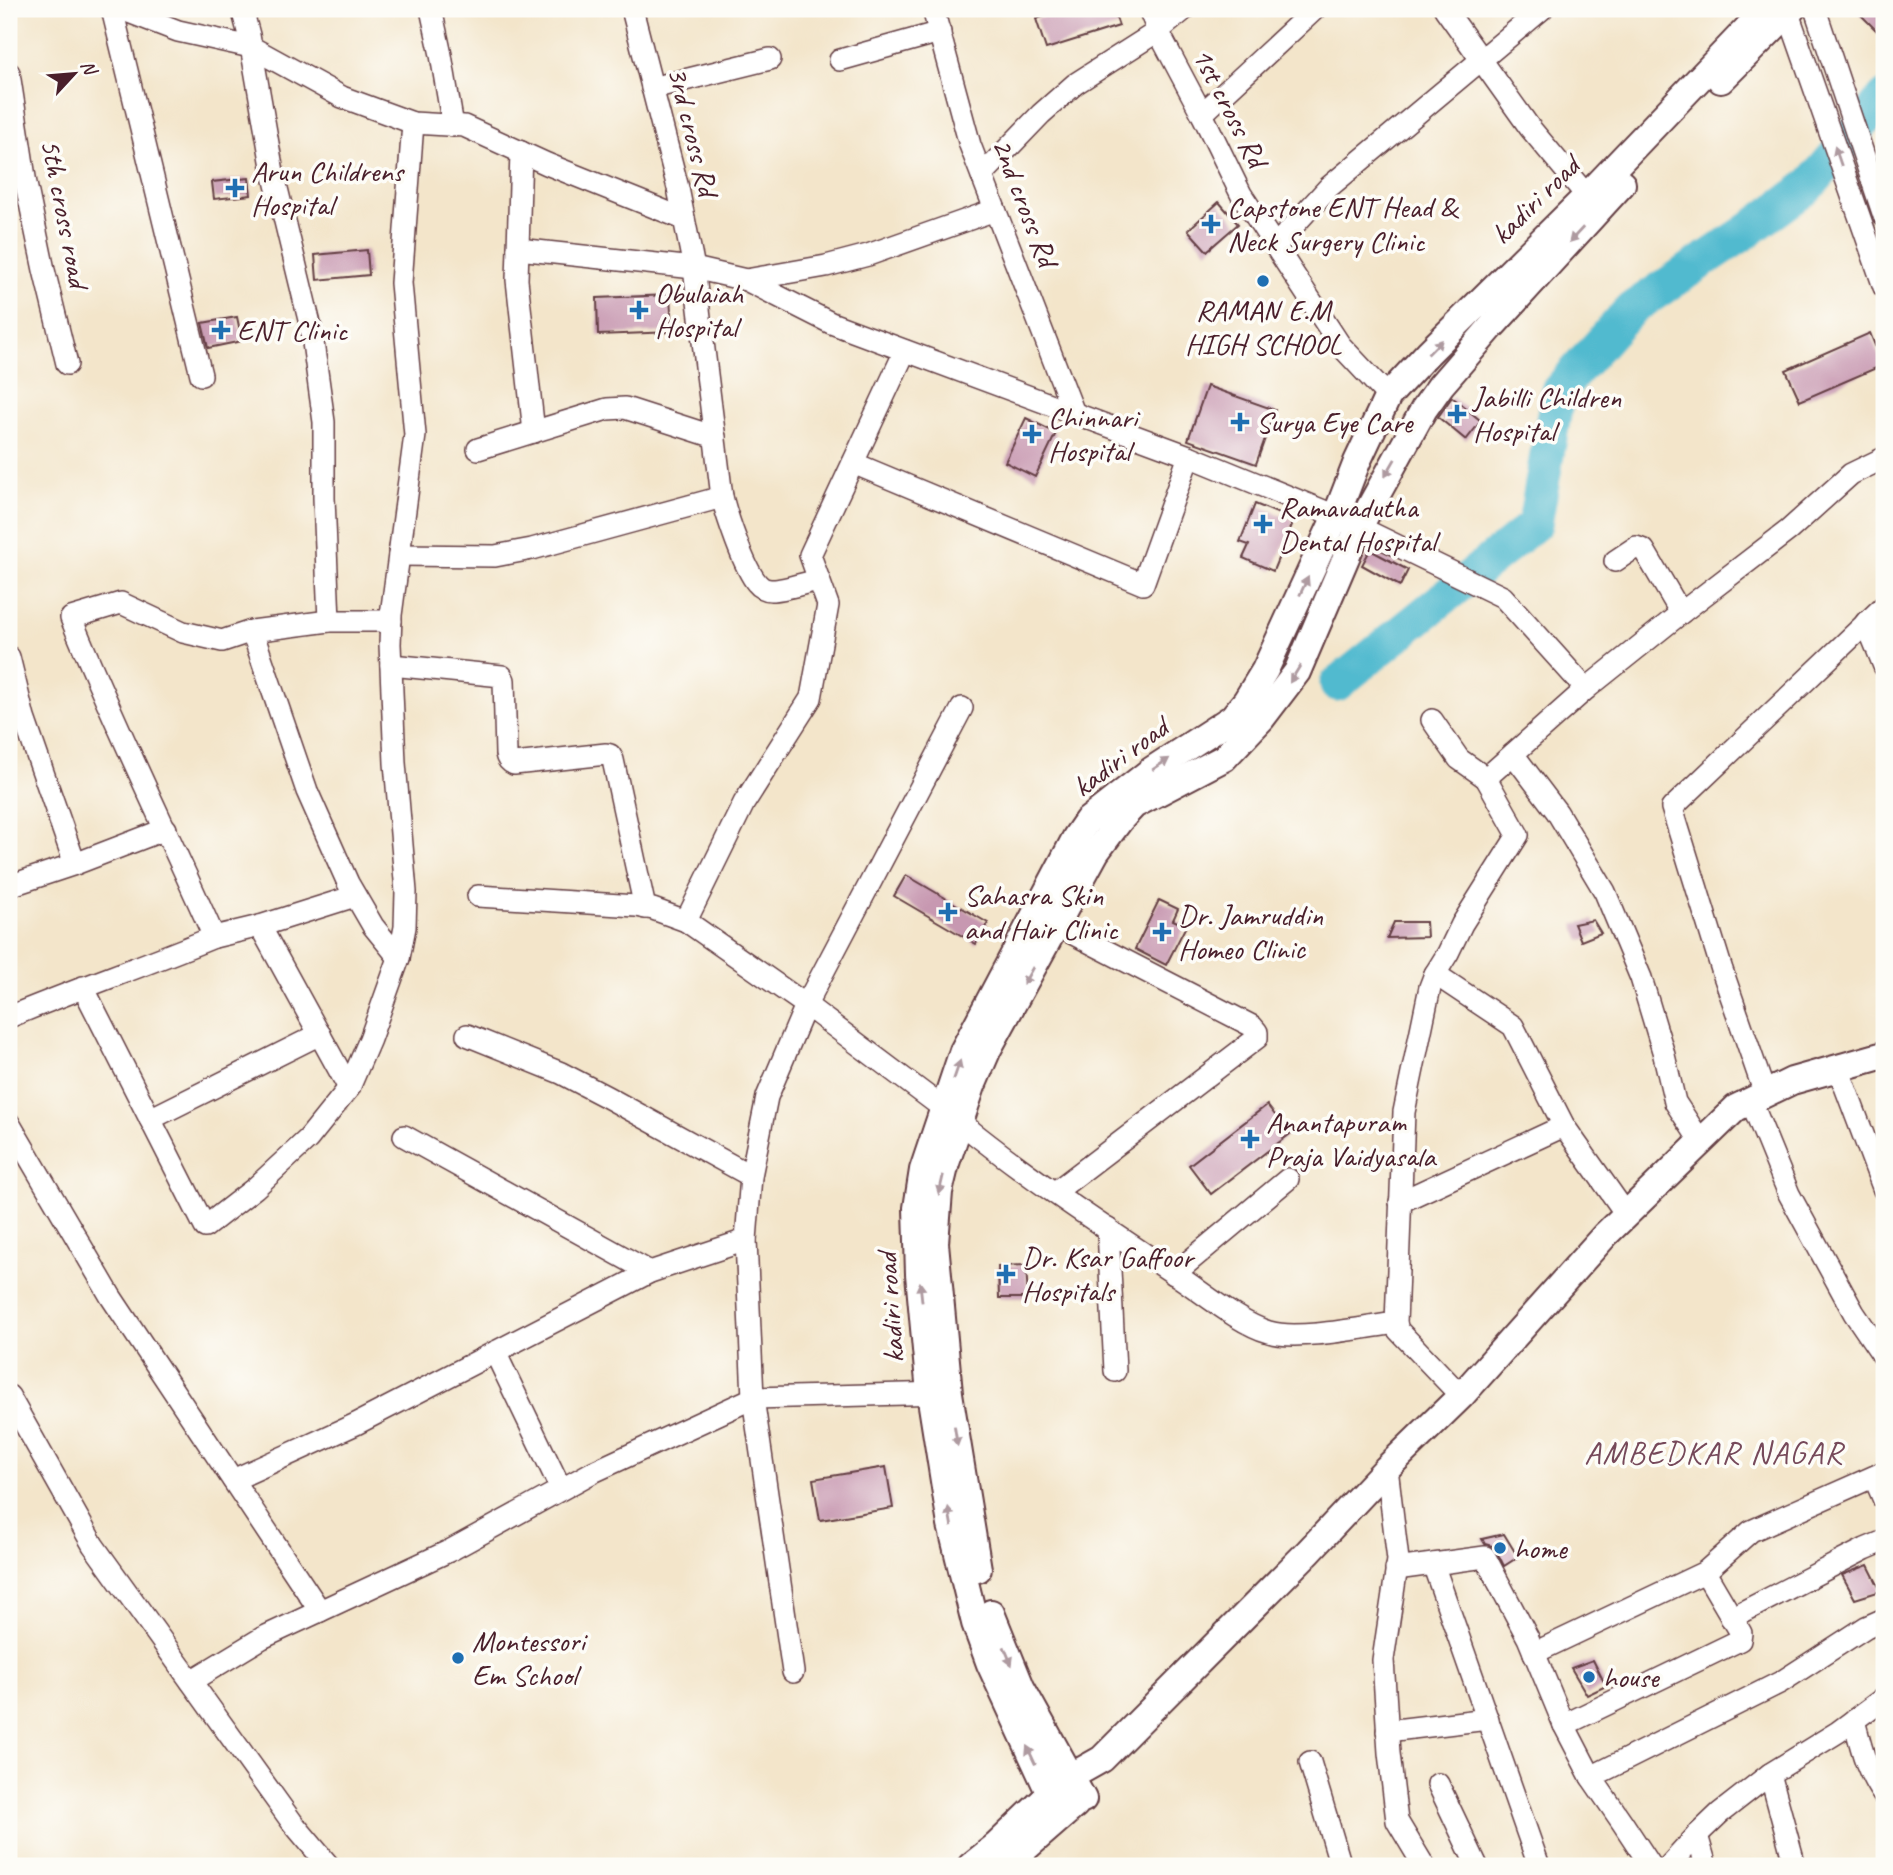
<svg xmlns="http://www.w3.org/2000/svg" width="1893" height="1875" viewBox="0 0 1893 1875" font-family="Caveat,sans-serif">
<style>
.lines{fill:none;stroke-linecap:round;stroke-linejoin:round}
.river{stroke:#51bacf;stroke-width:35}
.building{fill:#c798b1}
.minor-casing{stroke:#633d43;stroke-width:24}
.major-casing{stroke:#633d43;stroke-width:30}
.minor{stroke:#fff;stroke-width:21}
.major{stroke:#fff;stroke-width:26}
.oneway{fill:#ae9aa0}
.poi-dot{fill:#1f6fb2;stroke:#fdfcf7;stroke-width:2.5}
.labels{text-anchor:middle;stroke-width:7;stroke-linejoin:round;paint-order:stroke}
.street-label{font-size:30px;fill:#4a1f2b;stroke:#fdfcf7}
.poi-label{font-size:30px;fill:#4a1f2b;stroke:#fdfcf7;text-anchor:start}
.neighbourhood-label{font-size:32px;letter-spacing:2px;fill:#76495a;stroke:#fdfcf7}
</style>
<rect width="100%" height="100%" fill="#fdfcf7"/>
<filter id="ink" filterUnits="userSpaceOnUse"><feTurbulence type="fractalNoise" baseFrequency=".0143" numOctaves="2"/><feDisplacementMap in="SourceGraphic" scale="14" xChannelSelector="R" yChannelSelector="G"/><feConvolveMatrix kernelMatrix="1 2 1 2 8 2 1 2 1" color-interpolation-filters="sRGB"/></filter>
<filter id="wash" filterUnits="userSpaceOnUse"><feTurbulence type="fractalNoise" baseFrequency=".00686" numOctaves="4" result="noise"/><feDisplacementMap in="SourceGraphic" scale="28" xChannelSelector="R" yChannelSelector="G"/><feGaussianBlur stdDeviation="1.57" result="paint"/><feColorMatrix in="noise" values="0 0 0 0 0 0 0 0 0 0 0 0 0 0 0 0 0 1.4 0 .05"/><feComposite in="paint" operator="in"/></filter>
<g filter="url(#wash)">
<rect width="100%" height="100%" fill="#f3e5ca"/>
<g class="lines">
<path class="river" d="M1337 684 1535 524 1558 391 1631 309 1746 232 1809 186 1884 98"/>
</g>
<g id="blocks">
<g class="building">
<path d="M1067 9H1113L1119 26 1046 49 1036 19Z"/>
<path d="M1855 9H1884V38Z"/>
<path d="M249 178 251 195 214 199 212 182Z"/>
<path d="M1219 202 1238 224 1207 251 1188 230Z"/>
<path d="M367 250 369 275 317 280 315 255Z"/>
<path d="M670 295 672 332 598 335 597 298Z"/>
<path d="M237 317 242 341 208 348 202 323Z"/>
<path d="M1870 333 1883 365 1800 401 1786 370Z"/>
<path d="M1207 386 1275 410 1256 464 1188 440Z"/>
<path d="M1452 397 1481 421 1466 440 1438 417Z"/>
<path d="M1026 418 1056 433 1035 477 1005 462Z"/>
<path d="M1255 504 1294 520 1273 571 1243 558 1249 545 1240 542Z"/>
<path d="M1370 550 1408 570 1400 586 1362 565Z"/>
<path d="M906 875 988 923 976 944 894 896Z"/>
<path d="M1159 900 1178 909 1173 920 1186 926 1166 965 1135 949Z"/>
<path d="M1593 920 1601 933 1581 941 1574 924Z"/>
<path d="M1394 922H1426L1427 937 1387 938Z"/>
<path d="M1267 1105 1290 1134 1211 1194 1189 1165Z"/>
<path d="M1026 1265 1028 1298H999L998 1266Z"/>
<path d="M886 1467 893 1508 820 1520 813 1479Z"/>
<path d="M1504 1534 1518 1557 1504 1566 1496 1550 1492 1546 1485 1544 1482 1539Z"/>
<path d="M1868 1565 1881 1591 1855 1599 1842 1575Z"/>
<path d="M1593 1660 1606 1686 1587 1695 1571 1668Z"/>
</g>
</g>
</g>
<g filter="url(#ink)">
<use href="#blocks" fill-opacity="0" stroke="#633d43" stroke-width="2"/>
<g class="lines">
<defs>
<g id="minor">
<path d="M112 9 201 375"/>
<path d="M121 9 178 31 251 47 342 97 413 123 464 126 547 164 684 219"/>
<path d="M431 9 441 55 453 126"/>
<path d="M632 9 678 188 694 268 722 497C727 516 744 568 757 583 760 587 766 590 771 590 781 591 807 582 819 580"/>
<path d="M933 9 970 145 1074 413"/>
<path d="M1149 9 1158 31 1202 114 1241 194 1340 345 1388 396"/>
<path d="M1445 9 1530 128 1587 196"/>
<path d="M1815 9 1884 216"/>
<path d="M1788 13 1884 287"/>
<path d="M840 60 940 32"/>
<path d="M9 73 26 184 44 270 67 364"/>
<path d="M652 88 770 59"/>
<path d="M1202 114 1315 9"/>
<path d="M521 152 517 280 534 432"/>
<path d="M982 175 1041 114 1075 84 1158 31 1185 9"/>
<path d="M1275 246 1329 187 1542 9"/>
<path d="M518 249 694 268 746 280 831 323 1189 456 1336 516 1503 597 1586 689"/>
<path d="M746 280 826 266 868 255 995 210"/>
<path d="M905 351 810 555 828 605 811 698 744 803 686 921 806 1005 962 708"/>
<path d="M478 449 607 409 625 408 715 437"/>
<path d="M853 463 1143 584 1189 456"/>
<path d="M399 555 495 556 532 549 722 497"/>
<path d="M1615 561 1636 547 1644 550 1681 613"/>
<path d="M329 621H391"/>
<path d="M1866 622 1884 666"/>
<path d="M9 657 24 718 75 864"/>
<path d="M391 665 502 676 504 680 506 754C507 759 509 762 514 764L606 754 610 755 613 760 645 908"/>
<path d="M1432 720 1459 759 1486 778"/>
<path d="M1513 754 1557 812 1605 892 1641 978 1663 1051 1675 1102 1701 1142"/>
<path d="M9 886 75 864 166 829"/>
<path d="M478 896 636 906 653 909 686 921"/>
<path d="M260 926 349 1088"/>
<path d="M214 937 260 926 355 896"/>
<path d="M399 958 405 927 406 892 395 763 390 644 391 615 415 435 401 283 413 123"/>
<path d="M1435 974 1430 987 1404 1112 1396 1323 1398 1330 1461 1396"/>
<path d="M83 987 205 1227 255 1188 308 1139 349 1088 370 1039 399 958 373 926 348 883 307 791 252 631 329 621 324 498V422L311 328 273 172 249 35 242 9"/>
<path d="M9 1017C77 989 146 965 214 937 167 831 115 726 71 618L121 603 183 632 222 641 252 631"/>
<path d="M467 1035 561 1073 607 1097 751 1176"/>
<path d="M1838 1068 1884 1190"/>
<path d="M1765 1094 1722 970 1672 808 1884 606"/>
<path d="M1751 1101 1789 1194 1854 1313 1884 1357"/>
<path d="M150 1119 320 1034"/>
<path d="M960 1122C1030 1179 1107 1229 1182 1279 1207 1296 1241 1324 1269 1332 1297 1341 1365 1327 1396 1323"/>
<path d="M9 1123 111 1297 320 1611"/>
<path d="M404 1136 650 1272"/>
<path d="M1055 1192 1257 1038V1032L1252 1026 1056 925"/>
<path d="M1400 1202 1564 1126"/>
<path d="M1626 1214 1564 1126 1513 1026 1435 974 1448 953 1462 924 1518 835 1486 778 1586 689 1681 613 1789 530 1851 474 1884 458"/>
<path d="M1108 1229 1115 1371"/>
<path d="M1174 1274 1288 1179"/>
<path d="M495 1352 561 1489"/>
<path d="M9 1396 93 1545 292 1822 329 1866"/>
<path d="M1387 1468 1398 1560 1383 1660 1389 1753 1397 1821 1424 1866"/>
<path d="M1874 1477 1884 1500"/>
<path d="M233 1480 356 1424 650 1272 746 1240"/>
<path d="M1433 1564 1539 1866"/>
<path d="M1396 1569 1485 1557 1528 1638 1564 1725 1591 1777 1622 1822 1651 1866"/>
<path d="M1731 1618 1865 1549 1884 1541"/>
<path d="M1534 1653 1705 1572"/>
<path d="M793 1672 753 1398 746 1240 751 1176 767 1097 806 1005 943 1108"/>
<path d="M191 1681 262 1638 451 1550 593 1472 753 1398 943 1393"/>
<path d="M1854 1720C1862 1751 1866 1770 1884 1796"/>
<path d="M1564 1725 1740 1640 1741 1633 1705 1572 1751 1531 1884 1472"/>
<path d="M1387 1731 1488 1719"/>
<path d="M1310 1762 1341 1866"/>
<path d="M1770 1774 1838 1732 1884 1698"/>
<path d="M1591 1777 1781 1682 1866 1627 1884 1619"/>
<path d="M1438 1784 1477 1866"/>
<path d="M1697 1835 1706 1866"/>
<path d="M1669 1866 1697 1835 1720 1813 1770 1774 1795 1866"/>
</g>
<g id="major">
<path d="M1721 80 1792 9"/>
<path d="M978 1569 949 1393 935 1243 939 1192 946 1163 972 1086 988 1049 1096 852 1120 820 1134 805 1224 758 1262 718 1297 672 1359 527 1424 409 1441 385 1493 325 1622 184"/>
<path d="M991 1613 1021 1687 1083 1799"/>
<path d="M1063 1815 1050 1794 990 1664 975 1623 951 1525 930 1393 919 1274 917 1208 923 1170 963 1051 1076 837 1087 821 1152 770 1232 718 1246 701 1265 670 1336 516 1357 462 1388 396 1428 353 1587 196 1766 9"/>
<path d="M971 1866 996 1846 1050 1794 1070 1777 1102 1759 1308 1552 1387 1468 1461 1396 1606 1234 1736 1108 1792 1081 1884 1055"/>
<path d="M1005 1866 1075 1805"/>
</g>
</defs>
<use href="#minor" class="minor-casing"/>
<use href="#major" class="major-casing"/>
<use href="#minor" class="minor"/>
<use href="#major" class="major"/>
</g>
<defs><path id="oneway-solid" d="M-6-.8H1V-3.2L6.5 0L1 3.2V.8H-6Z" transform="scale(1.75)"/></defs>
<g class="oneway">
<use href="#oneway-solid" transform="translate(1838 156) rotate(-109)"/>
<use href="#oneway-solid" transform="translate(1576 235) rotate(133)"/>
<use href="#oneway-solid" transform="translate(1435 347) rotate(-45)"/>
<use href="#oneway-solid" transform="translate(1390 468) rotate(120)"/>
<use href="#oneway-solid" transform="translate(1304 586) rotate(-65)"/>
<use href="#oneway-solid" transform="translate(1295 674) rotate(122)"/>
<use href="#oneway-solid" transform="translate(1161 764) rotate(-34)"/>
<use href="#oneway-solid" transform="translate(1028 976) rotate(119)"/>
<use href="#oneway-solid" transform="translate(957 1070) rotate(-71)"/>
<use href="#oneway-solid" transform="translate(941 1185) rotate(103)"/>
<use href="#oneway-solid" transform="translate(921 1292) rotate(-96)"/>
<use href="#oneway-solid" transform="translate(956 1436) rotate(81)"/>
<use href="#oneway-solid" transform="translate(950 1517) rotate(-100)"/>
<use href="#oneway-solid" transform="translate(1008 1656) rotate(67)"/>
<use href="#oneway-solid" transform="translate(1031 1755) rotate(-115)"/>
</g>
</g>
<g class="poi-dot">
<path d="M231.5 177.5h7v7h7v7h-7v7h-7v-7h-7v-7h7z"/>
<path d="M1207.5 213.5h7v7h7v7h-7v7h-7v-7h-7v-7h7z"/>
<circle cx="1263" cy="281" r="7"/>
<path d="M635.5 299.5h7v7h7v7h-7v7h-7v-7h-7v-7h7z"/>
<path d="M217.5 319.5h7v7h7v7h-7v7h-7v-7h-7v-7h7z"/>
<path d="M1453.5 403.5h7v7h7v7h-7v7h-7v-7h-7v-7h7z"/>
<path d="M1236.5 411.5h7v7h7v7h-7v7h-7v-7h-7v-7h7z"/>
<path d="M1028.5 423.5h7v7h7v7h-7v7h-7v-7h-7v-7h7z"/>
<path d="M1259.5 513.5h7v7h7v7h-7v7h-7v-7h-7v-7h7z"/>
<path d="M944.5 901.5h7v7h7v7h-7v7h-7v-7h-7v-7h7z"/>
<path d="M1158.5 921.5h7v7h7v7h-7v7h-7v-7h-7v-7h7z"/>
<path d="M1246.5 1128.5h7v7h7v7h-7v7h-7v-7h-7v-7h7z"/>
<path d="M1002.5 1263.5h7v7h7v7h-7v7h-7v-7h-7v-7h7z"/>
<circle cx="1500" cy="1548" r="7"/>
<circle cx="458" cy="1658" r="7"/>
<circle cx="1589" cy="1677" r="7"/>
</g>
<g class="labels">
<g class="street-label">
<text transform="translate(1230 107) rotate(63)" y="10">1st cross Rd</text>
<text transform="translate(693 131) rotate(76)" y="10">3rd cross Rd</text>
<text transform="translate(1535 200) rotate(-45)" y="10">kadiri road</text>
<text transform="translate(1025 202) rotate(69)" y="10">2nd cross Rd</text>
<text transform="translate(65 213) rotate(79)" y="10">5th cross road</text>
<text transform="translate(1120 757) rotate(-37)" y="10">kadiri road</text>
<text transform="translate(890 1308) rotate(-94)" y="10">kadiri road</text>
</g>
<g class="poi-label">
<text x="251" y="181">Arun Childrens<tspan x="251" dy="34">Hospital</tspan></text>
<text x="1227" y="217">Capstone ENT Head &amp;<tspan x="1227" dy="34">Neck Surgery Clinic</tspan></text>
<text x="655" y="303">Obulaiah<tspan x="655" dy="34">Hospital</tspan></text>
<text x="1263" y="320" text-anchor="middle">RAMAN E.M<tspan x="1263" dy="34">HIGH SCHOOL</tspan></text>
<text x="237" y="340">ENT Clinic</text>
<text x="1473" y="407">Jabilli Children<tspan x="1473" dy="34">Hospital</tspan></text>
<text x="1048" y="427">Chinnari<tspan x="1048" dy="34">Hospital</tspan></text>
<text x="1256" y="432">Surya Eye Care</text>
<text x="1279" y="517">Ramavadutha<tspan x="1279" dy="34">Dental Hospital</tspan></text>
<text x="964" y="905">Sahasra Skin<tspan x="964" dy="34">and Hair Clinic</tspan></text>
<text x="1178" y="925">Dr. Jamruddin<tspan x="1178" dy="34">Homeo Clinic</tspan></text>
<text x="1266" y="1132">Anantapuram<tspan x="1266" dy="34">Praja Vaidyasala</tspan></text>
<text x="1022" y="1267">Dr. Ksar Gaffoor<tspan x="1022" dy="34">Hospitals</tspan></text>
<text x="1514" y="1558">home</text>
<text x="472" y="1651">Montessori<tspan x="472" dy="34">Em School</tspan></text>
<text x="1603" y="1687">house</text>
</g>
<g class="neighbourhood-label">
<text x="1714" y="1463">AMBEDKAR NAGAR</text>
</g>
</g>
<rect width="1893" height="1875" fill="none" stroke="#fdfcf7" stroke-width="35"/>
<g transform="translate(74 74) rotate(64)" stroke="#fdfcf7" stroke-width="5" paint-order="stroke">
<path d="M0-5L12 26L0 18L-12 26Z" fill="#4a1f2b"/>
<text y="-10" font-size="19" font-weight="bold" text-anchor="middle" fill="#4a1f2b">N</text>
</g>
</svg>
